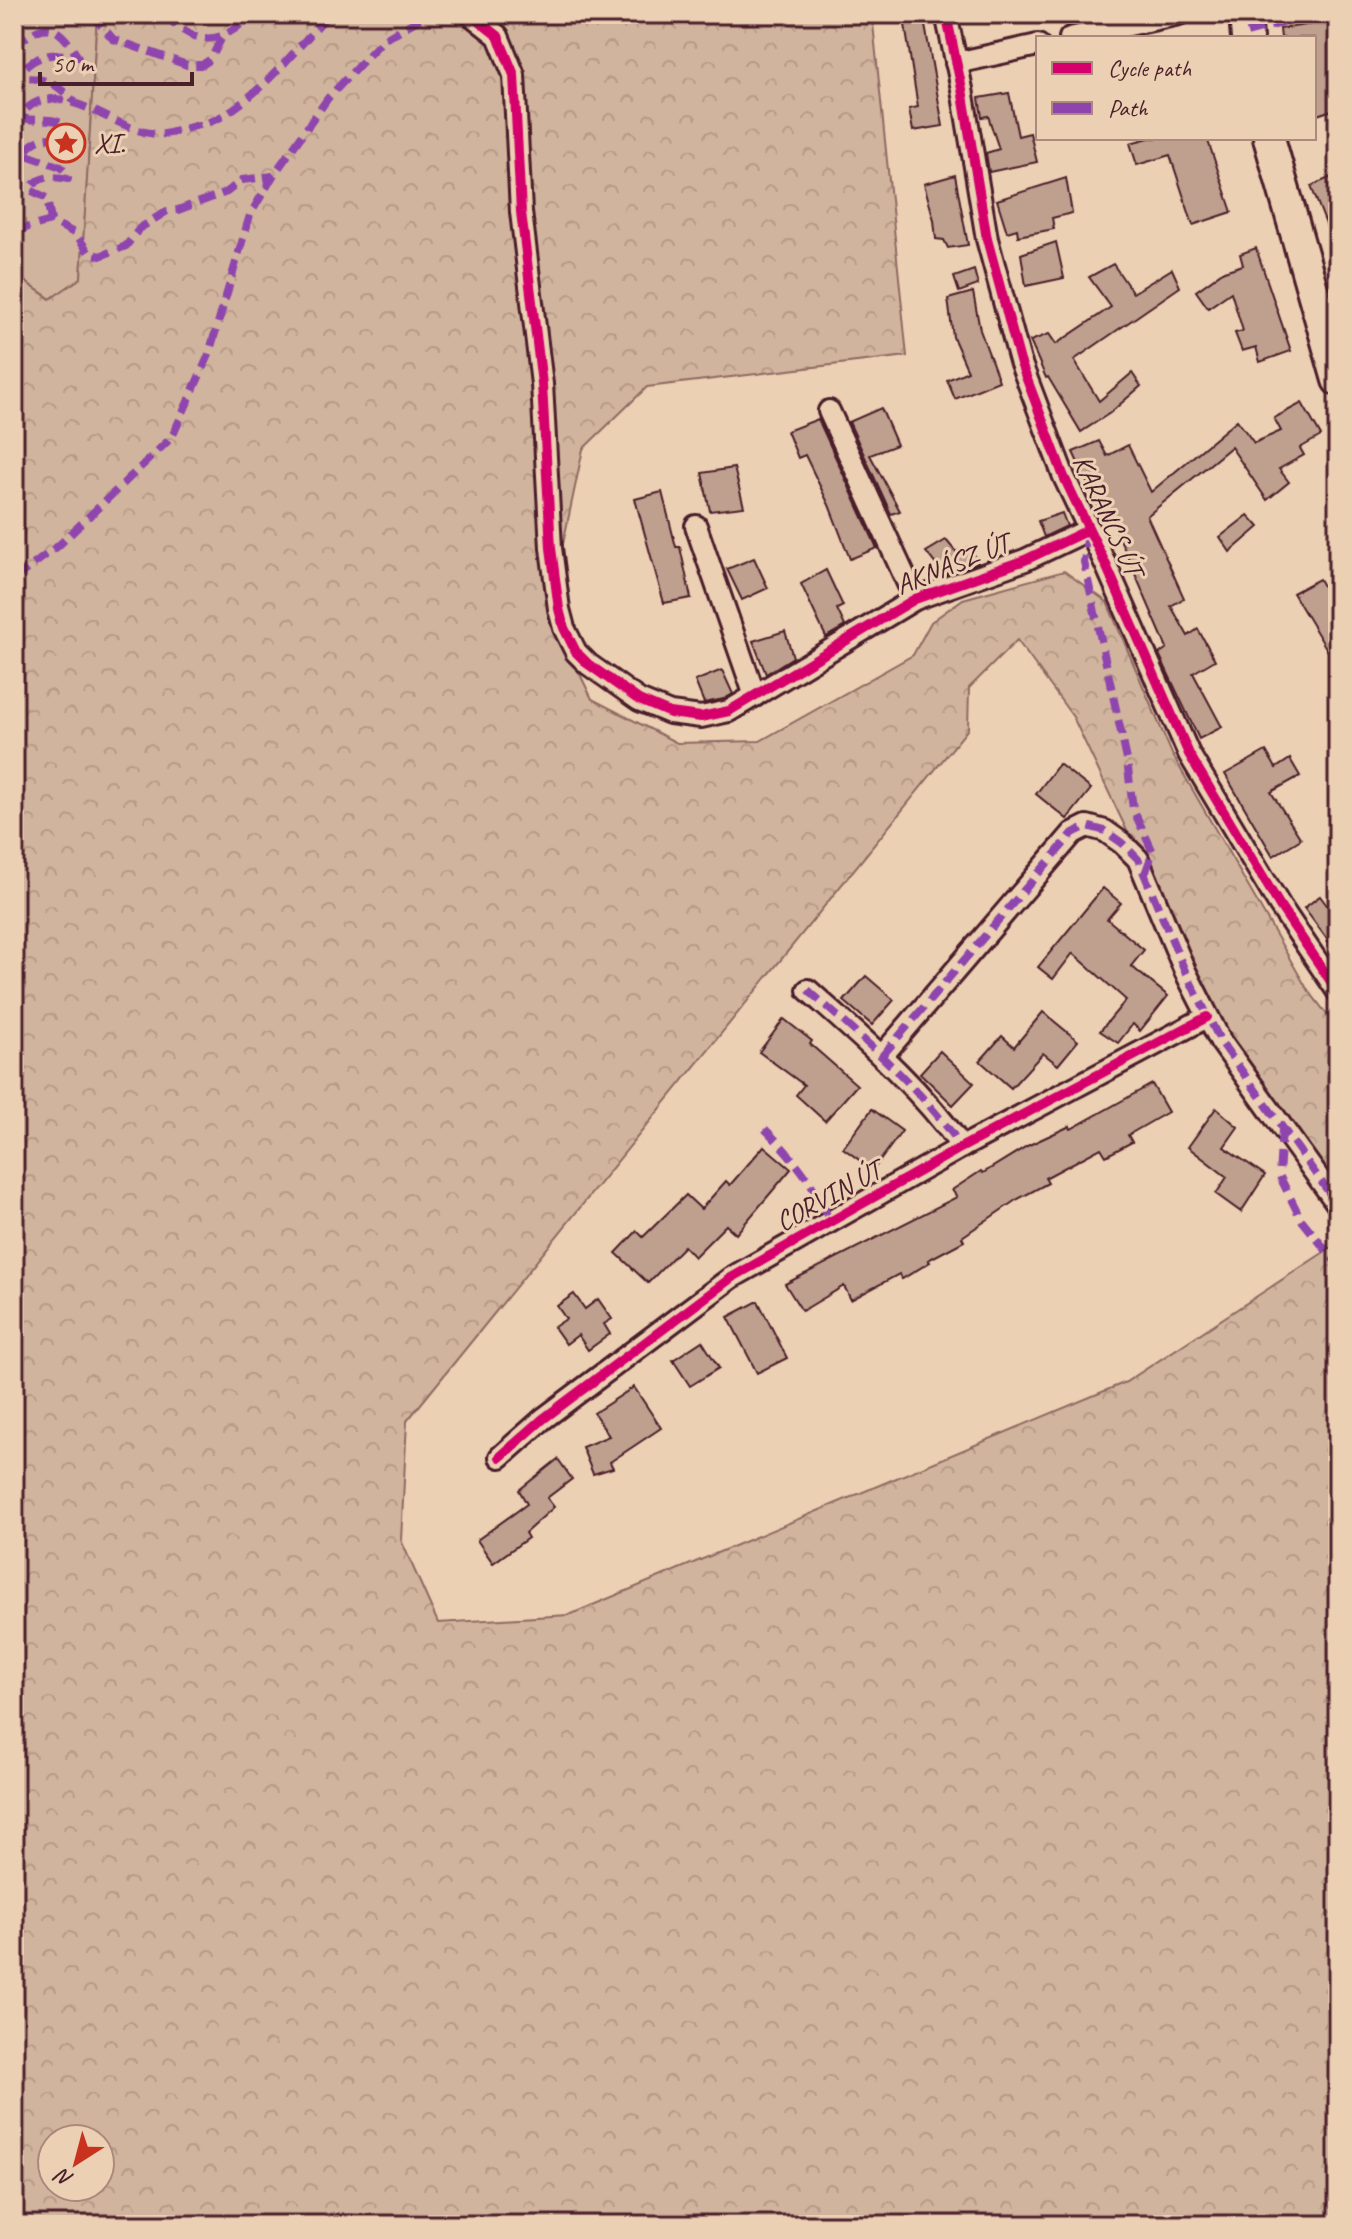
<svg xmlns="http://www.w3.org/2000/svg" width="1352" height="2239" viewBox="0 0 1352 2239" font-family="Caveat,sans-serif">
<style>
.grass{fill:#d1b49d;stroke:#8e6a64;stroke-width:2}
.forest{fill:url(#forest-crowns);stroke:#8e6a64;stroke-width:2;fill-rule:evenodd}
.building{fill:#bf9f8d;stroke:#4a1f2b;stroke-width:2}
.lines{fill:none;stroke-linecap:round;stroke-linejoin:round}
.minor-casing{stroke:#4a1f2b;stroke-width:26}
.secondary-casing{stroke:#4a1f2b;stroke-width:36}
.minor{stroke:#ecd0b3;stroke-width:20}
.secondary{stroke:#ecd0b3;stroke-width:30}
.quiet{stroke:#8e44ad;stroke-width:8;stroke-dasharray:16 8;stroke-linecap:butt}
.cycleway-casing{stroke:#ecd0b3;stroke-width:15}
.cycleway{stroke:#d6006c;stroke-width:10}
.labels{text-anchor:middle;stroke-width:6;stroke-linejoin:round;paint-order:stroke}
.poi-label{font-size:28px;fill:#4a1f2b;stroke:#ecd0b3;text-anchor:start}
.street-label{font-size:28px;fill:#4a1f2b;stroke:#ecd0b3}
</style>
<defs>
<pattern id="forest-crowns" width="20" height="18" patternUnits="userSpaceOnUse" patternTransform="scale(2)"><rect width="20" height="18" fill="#d1b49d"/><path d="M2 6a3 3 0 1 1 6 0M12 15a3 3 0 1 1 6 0" fill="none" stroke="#b59a87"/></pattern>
</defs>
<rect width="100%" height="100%" fill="#ecd0b3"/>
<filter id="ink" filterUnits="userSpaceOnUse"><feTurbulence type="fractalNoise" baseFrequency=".0125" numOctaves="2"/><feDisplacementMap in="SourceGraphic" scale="16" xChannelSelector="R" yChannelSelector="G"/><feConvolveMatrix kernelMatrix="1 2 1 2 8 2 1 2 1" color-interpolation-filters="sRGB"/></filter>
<g filter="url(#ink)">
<path class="grass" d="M14 14H97L81 278 51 299 17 276 14 249Z"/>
<path class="forest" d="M97 14H872L907 356 647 387 583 449 549 610 592 699 677 743 760 741 913 655 931 622 963 599 1064 571 1107 602 1172 754 1306 987 1338 1029V1205L1248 1083 1145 874 1129 835 1073 717 1017 640 969 688 968 729 407 1421 401 1540 438 1623 569 1615 1126 1382 1338 1243V2225H14V249L17 276 50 299 81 278ZM52 2139H100V2187H52Z"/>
<g class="building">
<path d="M923 14 943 126 913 131 909 109 918 107 904 18Z"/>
<path d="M1338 20V91L1334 93 1338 108 1314 116V38H1281L1280 29Z"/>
<path d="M1009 93 1018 136 1030 133 1037 162 989 172 986 153 999 149 988 116 982 117 979 98Z"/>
<path d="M1149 138H1207L1232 212 1193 225 1170 155 1137 165 1130 143Z"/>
<path d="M1338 174V255L1311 186Z"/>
<path d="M955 175 968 245 948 248 944 240 936 239 934 220 924 184Z"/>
<path d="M1066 178 1072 213 1052 218 1054 229 1018 236 1017 229 1007 232 997 200Z"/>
<path d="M1056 242 1064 278 1026 286 1021 254Z"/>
<path d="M1256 248 1291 351 1260 362 1256 347 1242 351 1235 333 1243 331 1231 292 1208 308 1196 291 1224 271 1243 265 1240 254Z"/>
<path d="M1113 264 1133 293 1172 269 1180 287 1074 360 1099 401 1132 373 1141 386 1110 413 1081 432 1048 377 1046 378 1030 341 1049 334 1056 344 1111 307 1089 277Z"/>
<path d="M974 270 978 285 959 292 954 277Z"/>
<path d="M973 292 980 330 999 381 955 399 947 380 968 371 953 337 948 299Z"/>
<path d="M1302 403 1321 436 1300 448 1304 455 1279 469 1289 482 1267 500 1231 447 1147 516 1184 598 1171 606 1188 636 1198 629 1215 660 1193 673 1222 727 1199 739 1159 654 1167 648 1111 518 1105 521 1073 452 1099 441 1107 456 1128 445 1151 492 1237 420 1254 443 1281 431 1274 418Z"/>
<path d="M881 408 897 445 870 455 900 511 891 514 849 422Z"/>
<path d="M818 419 877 548 850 559 829 505 805 455 798 458 787 431Z"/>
<path d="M734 468 744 507 710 511 702 473Z"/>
<path d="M662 492 676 547H680L691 598 664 603 635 499Z"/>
<path d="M1062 513 1067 526 1044 537 1038 521Z"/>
<path d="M1248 515 1259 527 1230 552 1220 537Z"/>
<path d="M946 540 956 552 970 547 978 563 944 575 926 552Z"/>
<path d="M754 558 768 588 742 600 727 569Z"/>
<path d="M826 570 843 606 837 609 845 626 826 637 801 584Z"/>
<path d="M1319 579 1337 611 1331 614 1338 626V668L1293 593Z"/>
<path d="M785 631 793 657 766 674 753 641Z"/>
<path d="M722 670 733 694 724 699 704 703 695 681Z"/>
<path d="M1266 751 1276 768 1290 759 1300 776 1271 792 1301 839 1273 856 1225 774Z"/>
<path d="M1059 764 1091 789 1067 819 1036 794Z"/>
<path d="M1103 888 1121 903 1107 919 1144 950 1131 966 1168 996 1140 1031 1133 1024 1118 1043 1100 1031 1126 1000 1073 953 1053 979 1038 967Z"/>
<path d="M1320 896 1338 920V954L1304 908Z"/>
<path d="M866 976 894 1000 872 1025 844 1001Z"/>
<path d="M1043 1012 1078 1041 1058 1065 1043 1053 1011 1088 980 1061 1002 1036 1014 1047Z"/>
<path d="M784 1019 812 1041 810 1044 857 1085 825 1121 796 1095 804 1085 759 1052Z"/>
<path d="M940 1051 974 1083 953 1105 920 1073Z"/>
<path d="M1152 1084 1168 1112 1128 1135 1132 1142 1106 1156 1101 1148 1045 1178 1048 1183 1016 1200 962 1237 964 1241 928 1260 930 1262 902 1279 899 1274 851 1300 844 1286 802 1311 785 1284 957 1197 952 1190 981 1171 983 1173 1027 1146 1070 1126 1071 1129Z"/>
<path d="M1216 1108 1238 1127 1224 1147 1265 1175 1241 1212 1216 1194 1227 1177 1188 1147Z"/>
<path d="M872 1109 902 1131 873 1170 843 1148Z"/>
<path d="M764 1146 791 1169 736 1234 726 1225 694 1257 684 1246 648 1283 616 1253 637 1231 643 1237 686 1195 701 1209 726 1181 730 1185Z"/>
<path d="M574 1294 585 1309 598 1299 612 1319 604 1324 610 1334 588 1350 578 1335 566 1344 554 1327 566 1319 557 1306Z"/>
<path d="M758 1301 787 1358 757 1373 728 1317Z"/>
<path d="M702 1341 719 1368 690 1386 673 1360Z"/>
<path d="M634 1387 661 1428 610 1462 613 1468 593 1474 582 1447 609 1436 594 1413Z"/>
<path d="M558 1459 572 1479 547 1498 554 1507 525 1533 528 1538 493 1563 477 1540 527 1504 519 1490Z"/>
</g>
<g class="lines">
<defs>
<g id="minor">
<path d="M470 14 498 36 514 75 521 212 542 384 551 548 559 609 564 628 576 652 588 664 639 700 670 713 701 717 729 711 739 705 915 599 1025 560 1088 530"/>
<path d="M946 14 962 89 987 239 1020 361 1064 477 1106 565 1189 754 1280 906 1338 992"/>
<path d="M1070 38 1179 14"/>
<path d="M956 63 1038 45"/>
<path d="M829 411 915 599"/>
<path d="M696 526 755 696"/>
<path d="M808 990C863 1039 919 1086 962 1147"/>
<path d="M882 1056 1073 833 1087 826 1105 831 1122 843 1138 859 1185 971 1221 1042 1338 1205"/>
<path d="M500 1457 543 1419 731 1278 962 1147 1207 1017"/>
</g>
<g id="secondary">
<path d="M1245 14 1247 38"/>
<path d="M1269 138 1338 380"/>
</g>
</defs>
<use href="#minor" class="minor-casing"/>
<use href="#secondary" class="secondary-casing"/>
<use href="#minor" class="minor"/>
<use href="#secondary" class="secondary"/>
<g class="quiet">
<path d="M91 14 113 39 187 65H202L211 59 222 37"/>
<path d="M165 14C193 47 223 46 251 14"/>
<path d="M1247 33 1313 14"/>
<path d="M14 35 29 14"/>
<path d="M14 41 16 43C24 40 31 33 39 30 59 23 69 44 78 57 48 51 35 55 14 78 46 78 52 80 75 102"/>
<path d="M51 221 47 198 30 190C37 175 53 176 68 179V174L61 167 24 154C35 135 53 137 72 139L73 135C55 111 45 124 23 118L22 114C57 70 120 138 164 134 172 133 180 130 188 128 197 125 209 123 217 119 260 96 296 49 329 14"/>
<path d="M14 231 51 221 76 234 89 253 100 256 126 246 140 228 167 211 178 210 227 192 242 180 273 176"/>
<path d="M1088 532 1084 562 1127 760 1133 809 1153 852 1145 874"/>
<path d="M14 579 58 546 172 437 208 357 250 215 273 176 328 98 383 40 428 14"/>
<path d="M808 990C863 1039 919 1086 962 1147"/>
<path d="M882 1056 1073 833 1087 826 1105 831 1122 843 1138 859 1185 971 1221 1042 1338 1205"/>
<path d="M765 1129C792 1156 817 1186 830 1223"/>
<path d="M1282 1129 1279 1175 1301 1219 1338 1265"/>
</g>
<defs>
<g id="cycleway">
<path d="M470 14 498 36 514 75 521 212 542 384 551 548 559 609 564 628 576 652 588 664 639 700 670 713 701 717 729 711 739 705 915 599 1025 560 1088 530"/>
<path d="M946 14 962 89 987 239 1020 361 1064 477 1106 565 1189 754 1280 906 1338 992"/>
<path d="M500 1457 543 1419 731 1278 962 1147 1207 1017"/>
</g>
</defs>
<use href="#cycleway" class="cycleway-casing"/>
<use href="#cycleway" class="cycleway"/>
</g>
</g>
<defs>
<symbol id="sight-ring" viewBox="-11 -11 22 22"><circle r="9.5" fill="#ecd0b3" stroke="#c8321e" stroke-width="1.5"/><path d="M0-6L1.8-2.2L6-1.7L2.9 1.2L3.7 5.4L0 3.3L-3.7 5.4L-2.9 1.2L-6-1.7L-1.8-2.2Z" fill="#c8321e"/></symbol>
</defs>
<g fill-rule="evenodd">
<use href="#sight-ring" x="44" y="121" width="44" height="44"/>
</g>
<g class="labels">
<g class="poi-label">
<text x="94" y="153">XI.</text>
</g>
<g class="street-label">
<text transform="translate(1109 515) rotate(65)" y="10">KARANCS ÚT</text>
<text transform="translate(952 563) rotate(-22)" y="10">AKNÁSZ ÚT</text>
<text transform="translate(828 1195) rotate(-29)" y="10">CORVIN ÚT</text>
</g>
</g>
<rect width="1352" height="2239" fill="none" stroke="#ecd0b3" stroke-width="48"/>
<rect x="24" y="24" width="1304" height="2191" fill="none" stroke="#4a1f2b" stroke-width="3" filter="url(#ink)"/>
<rect x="1036" y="36" width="280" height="104" fill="#ecd0b3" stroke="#ab897d" stroke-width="2"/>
<rect x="1052" y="62" width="40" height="12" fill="#d6006c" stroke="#ab897d" stroke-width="2"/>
<text x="1108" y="76" font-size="24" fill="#4a1f2b">Cycle path</text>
<rect x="1052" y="102" width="40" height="12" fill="#8e44ad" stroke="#ab897d" stroke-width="2"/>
<text x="1108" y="116" font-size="24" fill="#4a1f2b">Path</text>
<g transform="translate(76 2163) rotate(216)"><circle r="38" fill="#ecd0b3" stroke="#ab897d" stroke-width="2"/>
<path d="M0-6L14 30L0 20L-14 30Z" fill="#c8321e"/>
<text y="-12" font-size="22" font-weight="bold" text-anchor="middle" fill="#4a1f2b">N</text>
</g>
<path d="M40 72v12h152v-12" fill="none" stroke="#4a1f2b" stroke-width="4"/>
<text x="52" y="72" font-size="24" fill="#4a1f2b" stroke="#ecd0b3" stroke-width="6" paint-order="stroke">50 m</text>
</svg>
